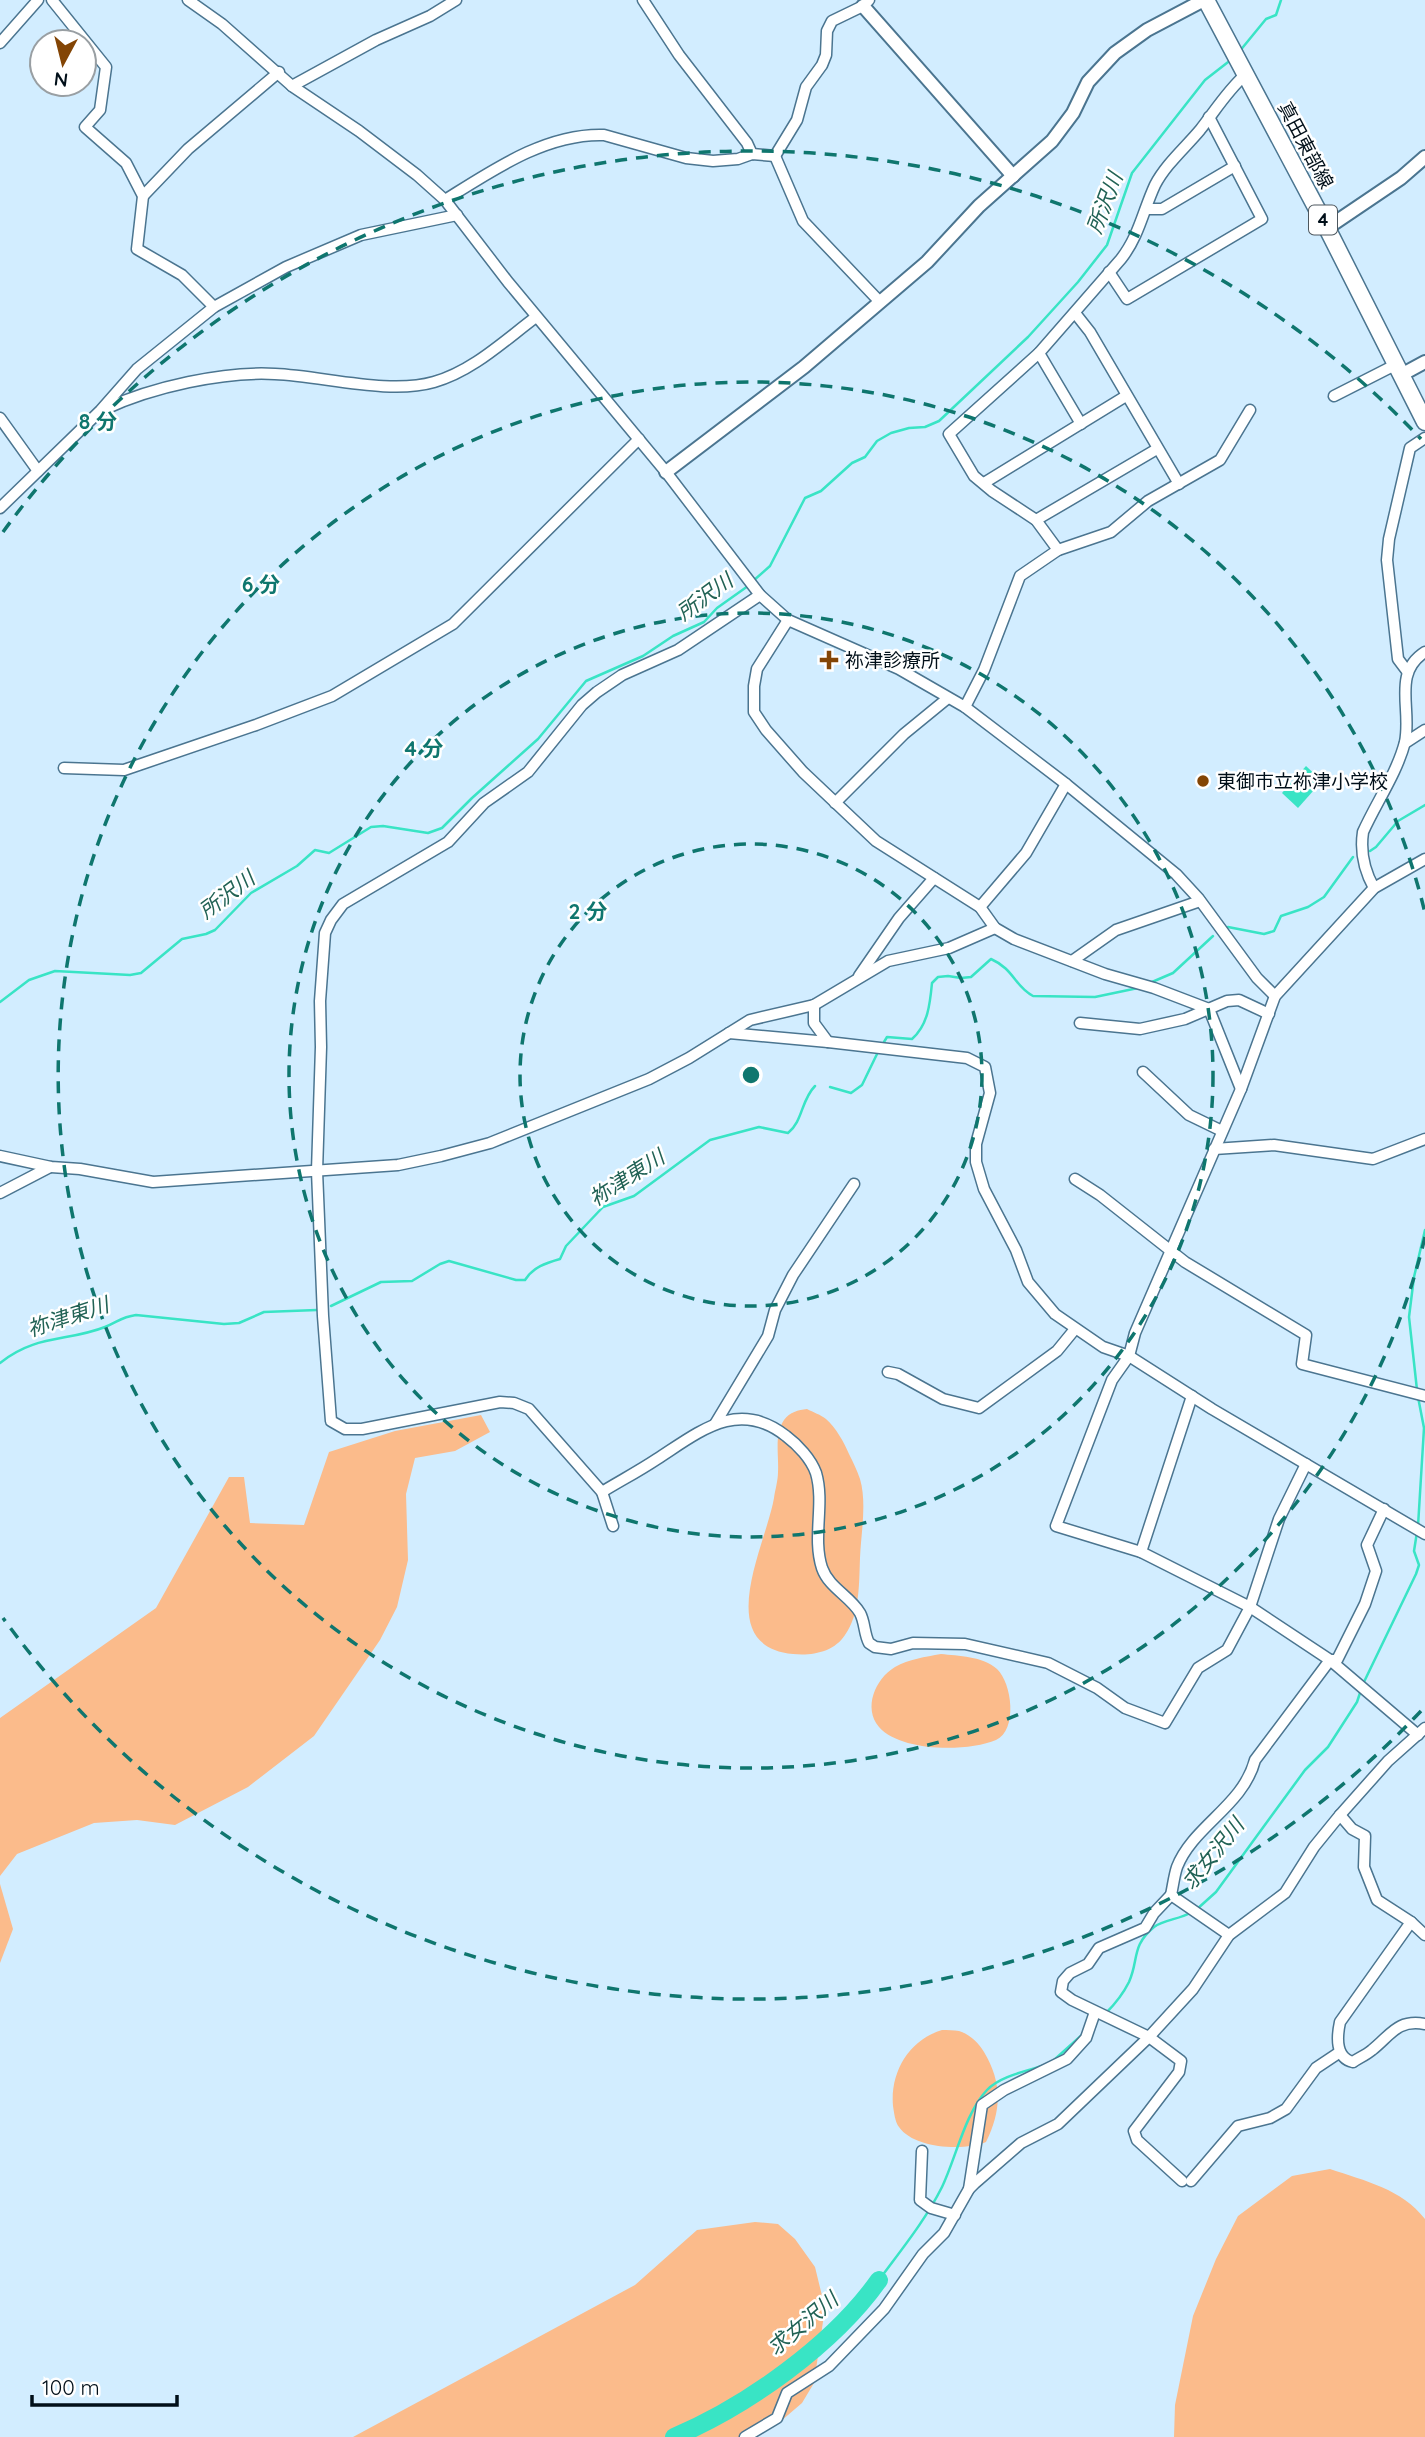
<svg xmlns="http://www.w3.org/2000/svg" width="1425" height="2437" viewBox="0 0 1425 2437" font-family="Quicksand,'Noto Sans JP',sans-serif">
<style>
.green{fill:#fbbb8b}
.water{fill:#39e4c5}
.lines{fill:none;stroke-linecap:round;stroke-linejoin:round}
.stream{stroke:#39e4c5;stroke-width:2.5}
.river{stroke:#39e4c5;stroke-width:18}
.minor-casing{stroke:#4b7590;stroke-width:13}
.tertiary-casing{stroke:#4b7590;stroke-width:16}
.primary-casing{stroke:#4b7590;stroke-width:19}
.minor{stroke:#fff;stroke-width:10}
.tertiary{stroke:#fff;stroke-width:12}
.primary{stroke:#fff;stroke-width:16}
.ring{fill:none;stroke:#0f766e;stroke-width:3.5;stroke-dasharray:12 9}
.poi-dot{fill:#834505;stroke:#fff;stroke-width:2.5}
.labels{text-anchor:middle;stroke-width:5;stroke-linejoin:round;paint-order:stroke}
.shield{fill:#fff;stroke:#4d575e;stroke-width:2}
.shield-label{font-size:18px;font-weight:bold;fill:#010f19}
.street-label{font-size:19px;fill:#010f19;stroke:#fff}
.poi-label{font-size:19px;fill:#010f19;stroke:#fff;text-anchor:start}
.water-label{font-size:21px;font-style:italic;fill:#216255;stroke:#fff}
.centre{fill:#0f766e;stroke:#fff;stroke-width:3.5}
.ring-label{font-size:21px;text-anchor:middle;font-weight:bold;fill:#0f766e;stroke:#fff;stroke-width:5;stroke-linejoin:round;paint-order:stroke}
</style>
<rect width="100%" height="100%" fill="#d2edff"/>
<g class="green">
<path d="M807 1409C813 1412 821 1415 826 1419 836 1428 844 1442 849 1454 853 1462 857 1470 860 1479 867 1503 861 1533 860 1558 859 1583 860 1614 845 1635 834 1652 812 1656 793 1654 711 1646 766 1545 774 1498 775 1490 778 1481 778 1472 779 1456 774 1434 784 1420 790 1412 798 1410 807 1409Z"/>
<path d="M481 1415 490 1432 455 1451 415 1458 406 1494 408 1560 397 1607 380 1640 314 1736 248 1787 175 1825 137 1820 94 1823 17 1854 0 1876V1718L156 1608 229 1477H244L250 1523 304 1525 329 1452 395 1431Z"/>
<path d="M941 1654C958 1656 983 1656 997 1669 1012 1683 1018 1730 996 1740 967 1752 901 1752 879 1727 863 1708 875 1679 895 1667 909 1659 925 1657 941 1654Z"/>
<path d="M0 1884 13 1929 0 1963Z"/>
<path d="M942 2030C947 2030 954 2030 959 2031 969 2034 979 2043 984 2052 1002 2082 1002 2110 986 2142 965 2151 914 2149 899 2127 895 2122 894 2112 893 2106 890 2072 909 2040 942 2030Z"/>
<path d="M1330 2169C1365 2181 1402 2189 1425 2219V2437H1174L1175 2405 1193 2316 1216 2259 1238 2216 1292 2176Z"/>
<path d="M755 2222 778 2224 795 2239 815 2267 825 2308 814 2383 802 2403 774 2427 754 2437H353L635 2285 697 2230Z"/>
</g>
<path class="water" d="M1306 766 1322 781 1298 808 1282 793Z"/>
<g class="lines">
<g class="stream">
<path d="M1239 52 1266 19 1276 15 1281 0"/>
<path d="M753 581 770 566 805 498 821 491 852 463 865 457 877 441 891 433 909 428 925 427 939 421 1028 337 1078 282 1107 245 1132 173 1205 80 1232 59"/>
<path d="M1370 851 1376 847 1398 821 1425 805"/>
<path d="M1228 927 1264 934 1274 931 1281 916 1308 907 1324 897 1353 857"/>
<path d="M1152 982 1173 973 1213 936"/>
<path d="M0 1002 29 980 55 971 130 975 141 973 182 939 206 934 215 930 251 893 297 866 315 850 329 853 371 827 383 826 428 833 442 828 472 798 538 739 586 681 643 656 673 636 704 622 717 608 748 586"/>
<path d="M884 1042 887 1037 912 1039C928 1025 930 1004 932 983L938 977 948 976 961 978 971 977 991 959C1014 969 1015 987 1033 996L1095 997 1138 988"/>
<path d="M830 1087 851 1093 862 1085 877 1054"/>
<path d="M331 1306 381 1282 412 1281 440 1264 449 1261 516 1280H525C533 1267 546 1263 560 1259L566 1246 603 1207 634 1196 710 1140 759 1127 788 1133C803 1121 801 1100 815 1086"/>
<path d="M0 1363C36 1334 67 1342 105 1327 118 1322 121 1317 136 1315L224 1324 239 1323 264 1312 317 1310"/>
<path d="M1417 1390 1409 1317 1414 1277 1425 1230"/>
<path d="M1418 1397 1424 1428 1418 1526"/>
<path d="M1363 1684 1416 1574 1419 1565 1414 1551 1417 1532"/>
<path d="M1196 1910 1216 1892 1305 1770 1328 1747 1357 1702 1361 1690"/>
<path d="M1106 2013C1114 2005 1124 1992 1129 1982 1139 1960 1131 1946 1154 1927 1163 1920 1180 1919 1190 1913"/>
<path d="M1054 2060 1083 2034"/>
<path d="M879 2280C901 2250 925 2221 942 2187 956 2158 965 2113 987 2090 1000 2076 1027 2071 1045 2065"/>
</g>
<path class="river" d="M674 2437C747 2406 833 2345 879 2280"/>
<defs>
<g id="minor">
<path d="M52 0 106 67 100 110 85 127 126 163 143 196 137 249 182 275 214 307"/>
<path d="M188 0 222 24 292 86 359 131 417 175 445 200 508 282 666 472 760 595 788 620 899 669 965 707 1066 784 1176 874 1199 899 1257 978 1275 996"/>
<path d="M643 0 679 55 747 143 752 154"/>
<path d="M0 43 38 0"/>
<path d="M292 86 376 40 430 16 456 0"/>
<path d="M775 156 797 120 806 87 822 65 826 55 827 31 832 21 863 6 869 0"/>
<path d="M775 156 803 221 880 302"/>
<path d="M143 196 188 149 279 72"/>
<path d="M445 200C493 170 546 133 604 135L686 158 713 161 738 159 752 154 775 156"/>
<path d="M1146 209H1162L1235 166"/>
<path d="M1109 272 1127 299 1262 219 1209 117"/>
<path d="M1075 313 1090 332 1179 484"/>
<path d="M1039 353 1081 424"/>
<path d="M1334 396 1395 365"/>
<path d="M105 409C152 387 224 371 275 374 323 376 389 395 434 382 473 371 505 340 536 317"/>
<path d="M0 418 38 471"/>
<path d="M984 483 1126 396"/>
<path d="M0 508 100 411 137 369 214 307 286 267 361 235 457 215"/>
<path d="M1036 520 1157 449"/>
<path d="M1058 550 1036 520 992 491 974 476 949 434 1039 353 1121 259C1139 236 1143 211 1155 185 1166 164 1185 148 1200 130 1215 111 1227 91 1245 75"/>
<path d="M788 620 757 669 754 686V712L766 730 803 772 876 841 980 907 995 928 1014 939 1105 974 1154 988 1209 1009 1241 1089"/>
<path d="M1407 671 1398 659 1387 560 1389 539 1410 448 1425 438"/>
<path d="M965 707 984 670 1020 576 1058 550 1111 532 1148 501 1220 460 1250 410"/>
<path d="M1405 743 1425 730"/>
<path d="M64 768 124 770 256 725 332 696 453 624 639 439"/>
<path d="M835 803 904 734 948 698"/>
<path d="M1374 888C1364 870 1360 852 1363 832 1376 803 1397 773 1405 742 1412 709 1392 673 1425 652"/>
<path d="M980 907 1026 853 1066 784"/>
<path d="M1072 961 1116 930 1200 901"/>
<path d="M859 976 899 918 934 878"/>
<path d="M814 1005V1023L828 1042"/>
<path d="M1080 1023 1140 1029 1185 1019 1227 1001 1239 1000 1269 1014"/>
<path d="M729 1033 828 1042 967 1058 985 1067 990 1093 976 1144V1162L984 1189 1016 1250 1028 1282 1055 1314 1103 1347 1129 1356 1212 1409 1425 1534"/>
<path d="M1143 1072 1189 1115 1222 1131"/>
<path d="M1214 1149 1274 1145 1373 1159 1425 1139"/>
<path d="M0 1156 51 1167 80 1169 153 1182 398 1165 441 1156 490 1143 649 1079 689 1058 750 1020 814 1005 888 961 949 948 995 928"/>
<path d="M1075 1179 1100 1195 1185 1262 1306 1335 1302 1364 1425 1396"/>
<path d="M0 1193 50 1167"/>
<path d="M888 1372 898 1374 943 1399 979 1408 1057 1351 1075 1329"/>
<path d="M715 1424 768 1336 775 1310 793 1275 854 1184"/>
<path d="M602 1492C620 1481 639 1471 657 1459 699 1432 738 1398 786 1436 798 1445 811 1459 816 1473 825 1504 812 1537 822 1568 829 1588 850 1596 860 1613 865 1622 864 1634 869 1643L875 1647 891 1649 913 1643 965 1644 1048 1663 1097 1688 1125 1708 1165 1723 1198 1668 1227 1650 1250 1607 1279 1519 1306 1464"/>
<path d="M613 1526 602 1492 529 1409 514 1403 500 1402 362 1429H345L331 1421 323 1316 317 1171 321 1047 320 1001 325 933 331 920 343 904 448 842 484 803 528 772 582 705 597 692 622 675 678 650 760 595"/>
<path d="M1141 1552 1192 1396"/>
<path d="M1418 1735 1330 1660 1250 1607 1141 1552 1056 1526 1112 1380 1129 1356 1135 1333 1241 1089 1275 996 1374 888 1425 859"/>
<path d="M1340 1815 1352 1829 1365 1836 1364 1867 1377 1900 1411 1922 1340 2022C1337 2036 1335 2058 1353 2062 1359 2058 1366 2055 1372 2050 1391 2035 1397 2019 1425 2024"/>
<path d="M1171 1895 1154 1913 1145 1928 1099 1948 1088 1964 1070 1973 1063 1981 1061 1992 1072 2000 1149 2037 1181 2061 1179 2072 1134 2131 1137 2140 1182 2181"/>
<path d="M1411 1922 1425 1935"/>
<path d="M1229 1935 1171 1895C1173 1886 1174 1876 1177 1867 1193 1826 1243 1806 1255 1760L1330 1660H1337L1365 1604 1376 1571 1367 1545 1384 1509"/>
<path d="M922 2151 920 2200 931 2208 955 2215"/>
<path d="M1191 2181 1238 2126 1270 2118 1286 2109 1316 2068 1340 2052"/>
<path d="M969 2189 982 2105 1004 2090 1067 2059 1086 2038 1095 2012"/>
<path d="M745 2437 777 2418 787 2393 829 2366 884 2309 923 2254 944 2233 969 2189 975 2183 1021 2143 1058 2124 1149 2037 1193 1989 1229 1935 1285 1893 1314 1847 1340 1815 1388 1761 1425 1728"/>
</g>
<g id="tertiary">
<path d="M863 6 1013 176"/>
<path d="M1327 228 1401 178 1425 157"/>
<path d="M1401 375 1425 362"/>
<path d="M666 472 804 367 927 262 979 206 1052 141 1073 113 1088 82 1115 53 1147 30 1204 0"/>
</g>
<path id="primary" d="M1206 0 1327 228 1425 422"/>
</defs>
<use href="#minor" class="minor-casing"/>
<use href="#tertiary" class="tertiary-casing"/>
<use href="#primary" class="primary-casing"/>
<use href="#minor" class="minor"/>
<use href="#tertiary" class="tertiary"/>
<use href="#primary" class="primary"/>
</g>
<g class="ring">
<circle cx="751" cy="1075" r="231"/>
<circle cx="751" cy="1075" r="462"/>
<path d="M1425 1237A693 693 0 1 1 1425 913"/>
<path d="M1421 1711A924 924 0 0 1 3 1618M3 532A924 924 0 0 1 1421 439"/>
</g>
<g class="poi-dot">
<path d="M825.5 649.5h7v7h7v7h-7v7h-7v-7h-7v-7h7z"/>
<circle cx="1203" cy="781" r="7"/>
</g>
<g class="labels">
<rect class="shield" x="1309" y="205.5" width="28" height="29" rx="5"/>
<g class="shield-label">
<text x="1323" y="226">4</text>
</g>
<g class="street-label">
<text transform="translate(1306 145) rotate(62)" y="7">真田東部線</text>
</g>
<g class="poi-label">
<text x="845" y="667">祢津診療所</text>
<text x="1217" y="788">東御市立祢津小学校</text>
</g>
<g class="water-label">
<text transform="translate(1105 203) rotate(-69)" y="7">所沢川</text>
<text transform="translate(705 597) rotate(-36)" y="7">所沢川</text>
<text transform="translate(227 895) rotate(-37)" y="7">所沢川</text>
<text transform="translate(627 1178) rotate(-33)" y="7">祢津東川</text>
<text transform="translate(68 1317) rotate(-18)" y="7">祢津東川</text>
<text transform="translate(1213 1854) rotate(-51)" y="7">求女沢川</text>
<text transform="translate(803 2324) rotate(-40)" y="7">求女沢川</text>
</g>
</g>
<circle cx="751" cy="1075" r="10" class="centre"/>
<g class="ring-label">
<text x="98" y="429">8 分</text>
<text x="261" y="592">6 分</text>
<text x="424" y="756">4 分</text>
<text x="588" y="919">2 分</text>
</g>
<g transform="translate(63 63) rotate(187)"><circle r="33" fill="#ffffff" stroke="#999fa3" stroke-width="2"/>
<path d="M0-5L12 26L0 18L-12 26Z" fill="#834505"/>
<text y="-10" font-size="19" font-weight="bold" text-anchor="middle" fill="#010f19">N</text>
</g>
<path d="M32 2395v10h145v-10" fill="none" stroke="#010f19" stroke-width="3.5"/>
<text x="42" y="2395" font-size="21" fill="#010f19" stroke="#ffffff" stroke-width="5" paint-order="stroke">100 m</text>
</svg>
